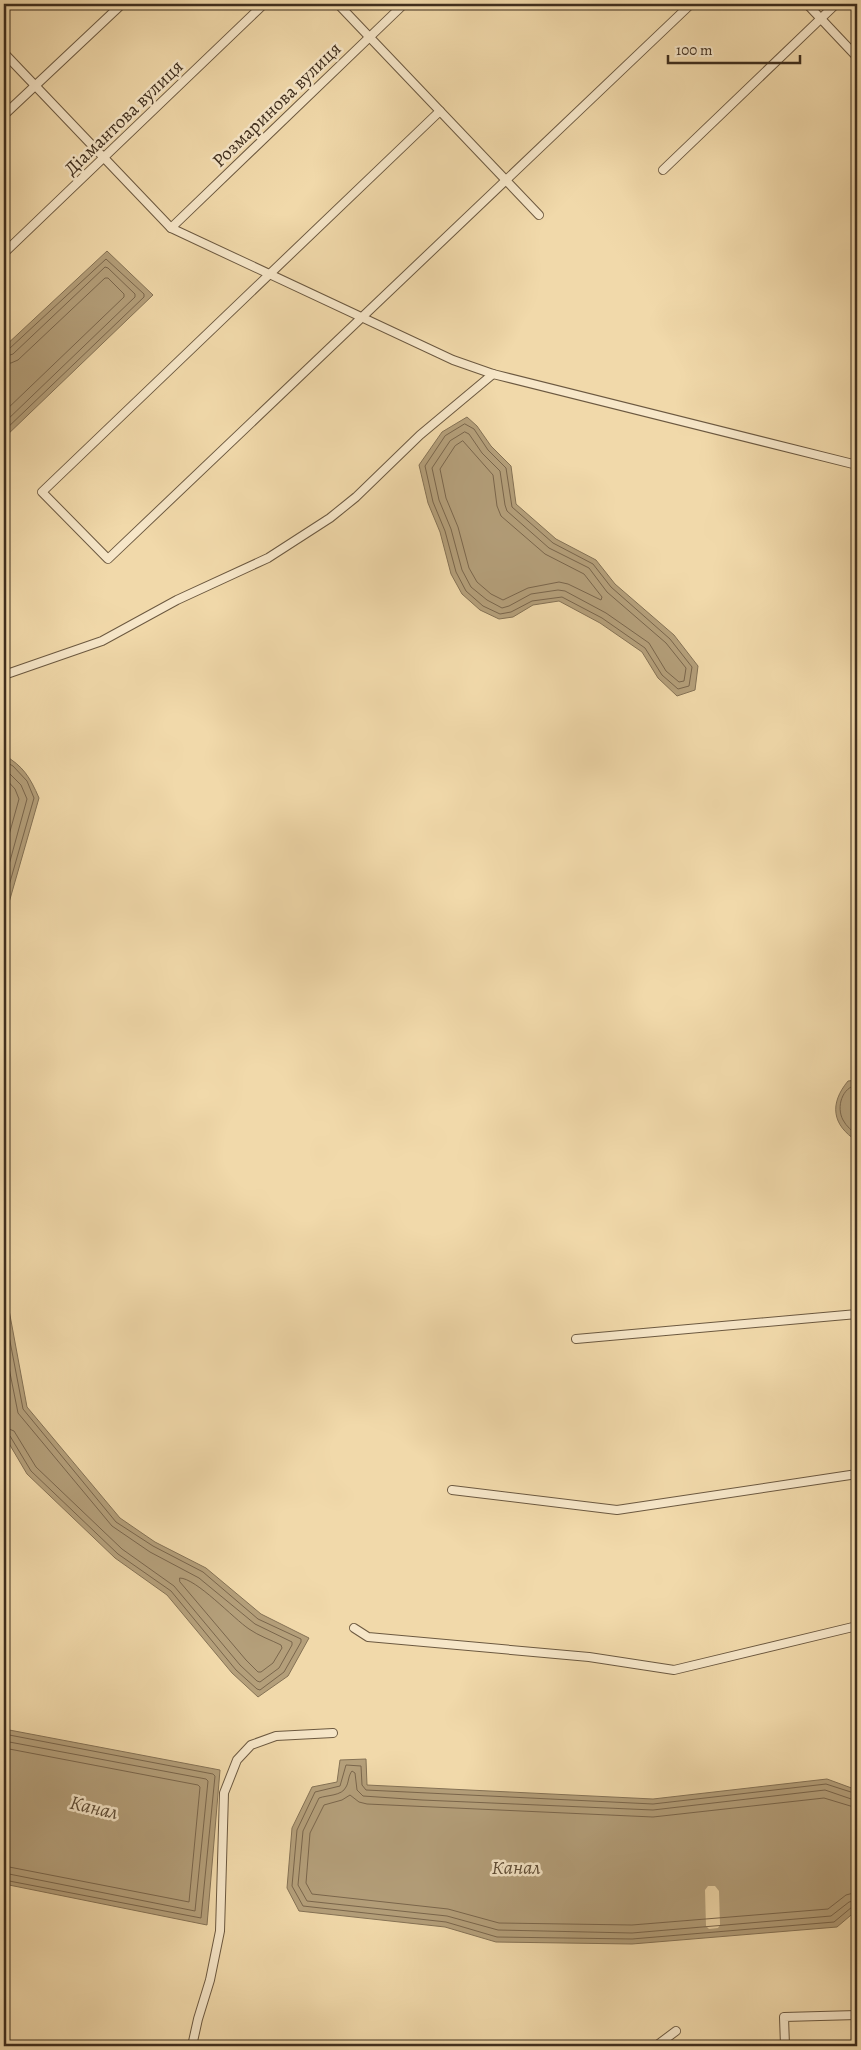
<svg xmlns="http://www.w3.org/2000/svg" width="861" height="2050" viewBox="0 0 861 2050" font-family="Alegreya,serif">
<style>
.water{fill:#b49f7a;stroke:#857255}
.pier{fill:#f1d9aa}
.lines{fill:none;stroke-linecap:round;stroke-linejoin:round}
.shore{stroke:#7a664c;stroke-width:1}
.minor-casing{stroke:#6c5940;stroke-width:10}
.minor{stroke:#f6e6c8;stroke-width:8}
.labels{text-anchor:middle;stroke-width:5;stroke-linejoin:round;paint-order:stroke}
.street-label{font-size:19px;fill:#3f2e1d;stroke:#f6e6c8}
.water-label{font-size:20px;font-style:italic;fill:#5c4a34;stroke:#f6e6c8}
</style>
<rect width="100%" height="100%" fill="#f1d9aa"/>
<filter id="stains"><feTurbulence type="fractalNoise" baseFrequency=".004" numOctaves="4"/><feColorMatrix values="0 0 0 0 .2 0 0 0 0 .09 0 0 0 0 .02 0 0 0 .5 -.17"/></filter>
<radialGradient id="worn" r=".72"><stop offset=".6" stop-color="#630" stop-opacity="0"/><stop offset="1" stop-color="#630" stop-opacity=".3"/></radialGradient>
<g class="water">
<path d="M107 251 153 295 4 438V347Z"/>
<path d="M467 417 477 426 491 446 511 466 516 504 556 539 596 560 615 584 674 635 698 666 695 690 677 696 658 678 642 652 600 623 559 601 533 605 513 617 499 619 480 610 462 594 451 574 440 532 428 503 419 465 442 432Z"/>
<path d="M4 755C23 766 30 777 39 798L4 920Z"/>
<path d="M857 1080V1141C832 1125 829 1104 848 1081Z"/>
<path d="M4 1283 27 1407 120 1518 155 1542 206 1568 261 1614 309 1638 288 1676 258 1697 232 1673 167 1595 115 1558 27 1474 4 1435Z"/>
<path d="M4 1729 220 1770 207 1925 4 1884Z"/>
<path d="M366 1759 367 1785 653 1799 827 1779 857 1790V1910L837 1927 632 1944 496 1942 445 1927 299 1911 287 1888 292 1828 312 1787 337 1782 340 1760Z"/>
</g>
<path class="pier" d="M708 1886H715L719 1891 720 1925 718 1928 709 1929 706 1926 705 1890Z"/>
<g class="lines">
<g class="shore">
<path d="M4 351 9 349 106 259 144 294V297L4 431"/>
<path d="M4 357 13 354 105 267 108 268 135 294V297L4 423"/>
<path d="M4 364 11 363 18 360 105 278H108L124 294V297L4 412"/>
<path d="M465 424 474 429 488 450 506 468 512 507 553 543 593 564 611 587 670 639 692 667 689 686 678 689 662 675 645 648 602 618 562 597 532 601 511 612 500 614 483 606 466 591 456 572 445 531 433 502 425 466 445 436Z"/>
<path d="M465 432 469 434 482 453 500 471 505 505 507 511 549 548 589 568 607 592 666 643 686 668 684 681 679 682 666 671 649 643 606 613 565 591 558 590 531 594 509 606 502 608 487 600 471 587 462 570 451 529 439 500 432 468 450 441Z"/>
<path d="M463 441 493 475 497 506 501 516 545 554 584 574 602 597 601 600 568 584 559 582 528 588 503 600 491 594 477 582 469 568 458 527 446 498 440 469 455 446Z"/>
<path d="M4 761 13 766 27 781 34 798 4 903"/>
<path d="M4 768 21 785 27 799 4 883"/>
<path d="M4 777 15 789 19 799 4 853"/>
<path d="M857 1085C842 1087 836 1107 843 1120 846 1126 853 1132 857 1135"/>
<path d="M4 1310 23 1409 116 1522 153 1546 203 1572 258 1619 301 1639V1642L284 1672 260 1690 257 1689 236 1670 171 1591 118 1554 31 1471 10 1436 4 1434"/>
<path d="M4 1343 18 1413 112 1526 150 1552 199 1578 255 1624 292 1642V1645L279 1668 260 1682 257 1681 240 1665 174 1586 122 1549 36 1467 14 1431 4 1427"/>
<path d="M180 1578C196 1578 234 1619 249 1629 259 1636 271 1640 281 1645L282 1648 273 1663 261 1672H258L246 1660 180 1582Z"/>
<path d="M4 1734 213 1774 215 1776 201 1918 4 1880"/>
<path d="M4 1741 206 1779 208 1781 195 1911 4 1873"/>
<path d="M4 1748 198 1785 200 1787 189 1902 4 1866"/>
<path d="M857 1794 826 1784 653 1804 366 1790 362 1785 361 1766 346 1765 340 1786 315 1792 297 1830 292 1886 303 1906 446 1922 497 1937 632 1939 834 1922 852 1907 857 1906"/>
<path d="M857 1801 825 1790 653 1810 422 1800 363 1796 357 1790 355 1773 352 1771C348 1776 349 1782 346 1787 342 1796 327 1795 319 1798L303 1831 298 1885 307 1901 447 1916 498 1930 632 1933 831 1916 849 1902 857 1900"/>
<path d="M857 1808 824 1798 653 1817 367 1804 359 1802 350 1795 342 1800 324 1805 310 1833 306 1883 312 1894 448 1909 499 1923 632 1925 828 1909 846 1895 857 1892"/>
</g>
<defs>
<g id="minor">
<path d="M338 4 539 215"/>
<path d="M807 4 857 57"/>
<path d="M4 53 171 228 453 360 493 374 857 465"/>
<path d="M440 111 42 492 108 559 691 4"/>
<path d="M4 115 122 4"/>
<path d="M663 170 836 4"/>
<path d="M171 228 404 4"/>
<path d="M4 253 264 4"/>
<path d="M4 675 102 641 177 600 268 558 330 518 356 497 420 435 493 374"/>
<path d="M576 1339 857 1314"/>
<path d="M452 1490 617 1510 857 1474"/>
<path d="M354 1628 368 1637 589 1657 674 1670 857 1626"/>
<path d="M192 2046 198 2019 210 1980 220 1931 224 1793 237 1760 251 1745 276 1736 333 1733"/>
<path d="M656 2046 676 2031"/>
<path d="M785 2046 784 2017 857 2015"/>
</g>
</defs>
<use href="#minor" class="minor-casing"/>
<use href="#minor" class="minor"/>
</g>
<g class="labels">
<g class="street-label">
<text transform="translate(276 104) rotate(-44)" y="7">Розмаринова вулиця</text>
<text transform="translate(123 117) rotate(-44)" y="7">Діамантова вулиця</text>
</g>
<g class="water-label">
<text transform="translate(94 1807) rotate(13)" y="7">Канал</text>
<text x="516" y="1874">Канал</text>
</g>
</g>
<rect width="861" height="2050" fill="none" stroke="#f1d9aa" stroke-width="20"/>
<rect x="5" y="5" width="851" height="2040" fill="none" stroke="#3f2e1d" stroke-width="2.5"/>
<rect x="10" y="10" width="841" height="2030" fill="none" stroke="#3f2e1d"/>
<path d="M668 55v8h132v-8" fill="none" stroke="#3f2e1d" stroke-width="2.5"/>
<text x="676" y="55" font-size="15" fill="#3f2e1d" stroke="#f6e6c8" stroke-width="4" paint-order="stroke">100 m</text>
<rect width="100%" height="100%" filter="url(#stains)"/>
<rect width="100%" height="100%" fill="url(#worn)"/>
</svg>
